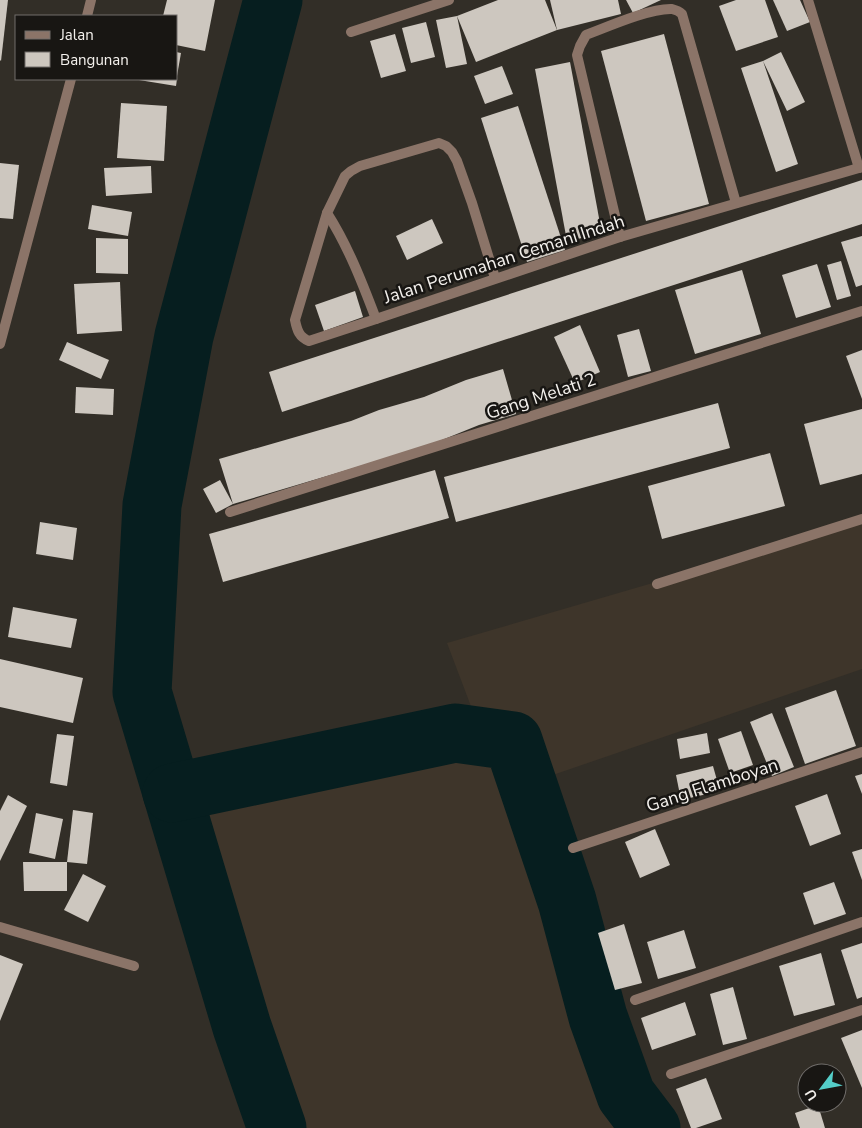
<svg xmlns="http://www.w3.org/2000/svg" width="862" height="1128" viewBox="0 0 862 1128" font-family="'Nunito Sans',sans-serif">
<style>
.built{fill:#3e352a}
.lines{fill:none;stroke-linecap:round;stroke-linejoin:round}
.river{stroke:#061e1f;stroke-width:59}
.building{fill:#cdc7bf}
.lane{stroke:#8b7468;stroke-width:10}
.street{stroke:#8b7468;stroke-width:10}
.labels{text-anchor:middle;stroke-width:5;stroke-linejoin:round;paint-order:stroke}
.street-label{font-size:18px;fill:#f3f0ec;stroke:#181613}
</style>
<rect width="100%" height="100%" fill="#322e27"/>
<path class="built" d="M862 522V669L509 790 568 1000 625 1128H302L272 1037 183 788 486 746 447 643Z"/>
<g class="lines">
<g class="river">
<path d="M273 0 184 336 152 505 142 692 242 1027 277 1128"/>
<path d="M172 793 455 733 513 741 567 901 598 1017 626 1095 651 1128"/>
</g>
</g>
<g class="building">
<path d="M0 0H8L1 61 0 60Z"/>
<path d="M167 0H215L205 51 176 45V16H163Z"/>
<path d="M498 0H545L557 30 476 62 457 16 467 64 446 68 436 20 457 16Z"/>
<path d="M550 0H618L621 14 557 30Z"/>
<path d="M626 0H661L633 13Z"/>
<path d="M736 0H765L778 37 736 51 719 6Z"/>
<path d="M773 0H800L810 22 787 31Z"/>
<path d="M426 22 435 57 411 63 402 28Z"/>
<path d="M395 34 406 71 381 78 370 41Z"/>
<path d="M664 34 709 204 646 221 601 51Z"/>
<path d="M176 52 181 53 177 76H176Z"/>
<path d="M781 52 805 102 787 111 763 61 798 164 776 172 741 68 763 61Z"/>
<path d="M570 62 602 234 567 241 535 69Z"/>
<path d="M502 66 513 94 485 104 474 76Z"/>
<path d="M139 79H177L176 86 139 80Z"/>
<path d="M121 103 167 106 164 161 117 158Z"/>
<path d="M518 106 565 250 527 262 481 118Z"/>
<path d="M0 163 19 165 13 219 0 218Z"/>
<path d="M151 166 152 193 106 196 104 168Z"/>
<path d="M862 180V224L282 412 269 372Z"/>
<path d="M92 205 132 212 128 236 88 229Z"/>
<path d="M432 219 443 243 407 260 396 236Z"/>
<path d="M862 236V285L856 287 841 242Z"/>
<path d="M96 238 128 239V274L96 273Z"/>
<path d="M841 261 851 296 837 300 827 265Z"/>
<path d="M817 264 831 307 796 318 782 275Z"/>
<path d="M742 270 761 334 695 354 675 290Z"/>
<path d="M120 282 122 331 77 334 74 284Z"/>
<path d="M355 291 363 317 324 331 315 305Z"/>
<path d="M580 325 600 372 575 383 554 337Z"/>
<path d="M639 329 651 371 628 377 617 335Z"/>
<path d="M67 342 109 360 101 379 59 360Z"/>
<path d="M862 350V399L846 356Z"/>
<path d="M503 369 516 414 479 425 437 442 364 465 233 504 216 513 203 489 220 480 233 504 219 459 351 421 379 410 424 397 466 380Z"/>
<path d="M76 387 114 389 113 415 75 413Z"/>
<path d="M718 403 730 448 456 522 444 477Z"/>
<path d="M862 409V474L820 485 804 424Z"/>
<path d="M770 453 785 506 662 539 648 486Z"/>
<path d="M435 470 449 518 223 582 209 534Z"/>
<path d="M40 522 77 528 73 560 36 554Z"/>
<path d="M13 607 77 619 71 648 8 637Z"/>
<path d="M0 659 83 678 73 723 0 707Z"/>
<path d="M836 690 856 746 805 764 785 708Z"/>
<path d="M772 713 794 767 772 776 750 722Z"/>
<path d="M741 731 753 765 730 773 718 739Z"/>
<path d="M707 733 710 753 680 759 677 739Z"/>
<path d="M57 734 74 736 67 786 50 783Z"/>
<path d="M713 766 720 791 681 800 676 775Z"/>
<path d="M862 774V794L855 776Z"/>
<path d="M827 794 841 834 810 846 795 806Z"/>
<path d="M8 795 27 806 0 861V811Z"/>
<path d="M73 810 93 813 87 864 67 862Z"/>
<path d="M36 813 63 819 55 859 29 853Z"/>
<path d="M655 829 670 865 640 878 625 842Z"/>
<path d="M862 849V880L852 852Z"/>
<path d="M23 862H67V891H24Z"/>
<path d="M83 874 106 886 88 922 64 910Z"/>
<path d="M834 882 846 914 814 925 803 893Z"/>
<path d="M624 924 642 983 615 990 598 933Z"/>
<path d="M684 930 696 968 658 979 647 942Z"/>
<path d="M862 943V997L857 999 841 950Z"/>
<path d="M821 953 835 1005 794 1016 779 966Z"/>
<path d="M0 955 23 964 0 1021Z"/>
<path d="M733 987 747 1039 723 1045 710 994Z"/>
<path d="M685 1002 696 1035 652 1050 641 1018Z"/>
<path d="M862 1030V1088L841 1038Z"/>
<path d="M706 1078 722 1119 696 1128H691L676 1089Z"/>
<path d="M818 1105 825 1128H800L795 1113Z"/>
</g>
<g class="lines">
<path class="lane" d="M657 584 862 519"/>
<g class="street">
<path d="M808 0 859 168"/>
<path d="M87 16 91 0"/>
<path d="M351 32 449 0"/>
<path d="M327 213 295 320C297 330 299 337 309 341L376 319"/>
<path d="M620 237 577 55 580 46 586 35C607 27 650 8 672 9 676 10 679 11 682 14L736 203"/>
<path d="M495 278 472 203 457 161 452 152 446 146 439 143 360 166 351 171 345 176 327 213C348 246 362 282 376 319L620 237 862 167"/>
<path d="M0 344 71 79"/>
<path d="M230 512 862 311"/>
<path d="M573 848 862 752"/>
<path d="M0 927 134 966"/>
<path d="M635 1000 862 922"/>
<path d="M671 1074 862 1010"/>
</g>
</g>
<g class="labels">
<g class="street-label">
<text transform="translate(504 259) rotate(-18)" y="6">Jalan Perumahan Cemani Indah</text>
<text transform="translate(541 396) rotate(-18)" y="6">Gang Melati 2</text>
<text transform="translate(712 785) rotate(-18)" y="6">Gang Flamboyan</text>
</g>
</g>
<rect x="15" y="15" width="162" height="65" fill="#181613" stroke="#706d6a"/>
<rect x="25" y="31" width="25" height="8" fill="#8b7468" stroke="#706d6a"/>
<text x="60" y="40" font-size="15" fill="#f3f0ec">Jalan</text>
<rect x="25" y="52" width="25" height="15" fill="#cdc7bf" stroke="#706d6a"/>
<text x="60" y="65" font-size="15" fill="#f3f0ec">Bangunan</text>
<g transform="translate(822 1088) rotate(238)"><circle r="24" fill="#181613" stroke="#706d6a"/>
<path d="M0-4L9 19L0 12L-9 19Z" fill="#54cdc8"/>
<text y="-8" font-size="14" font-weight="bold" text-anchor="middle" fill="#f3f0ec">U</text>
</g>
</svg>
